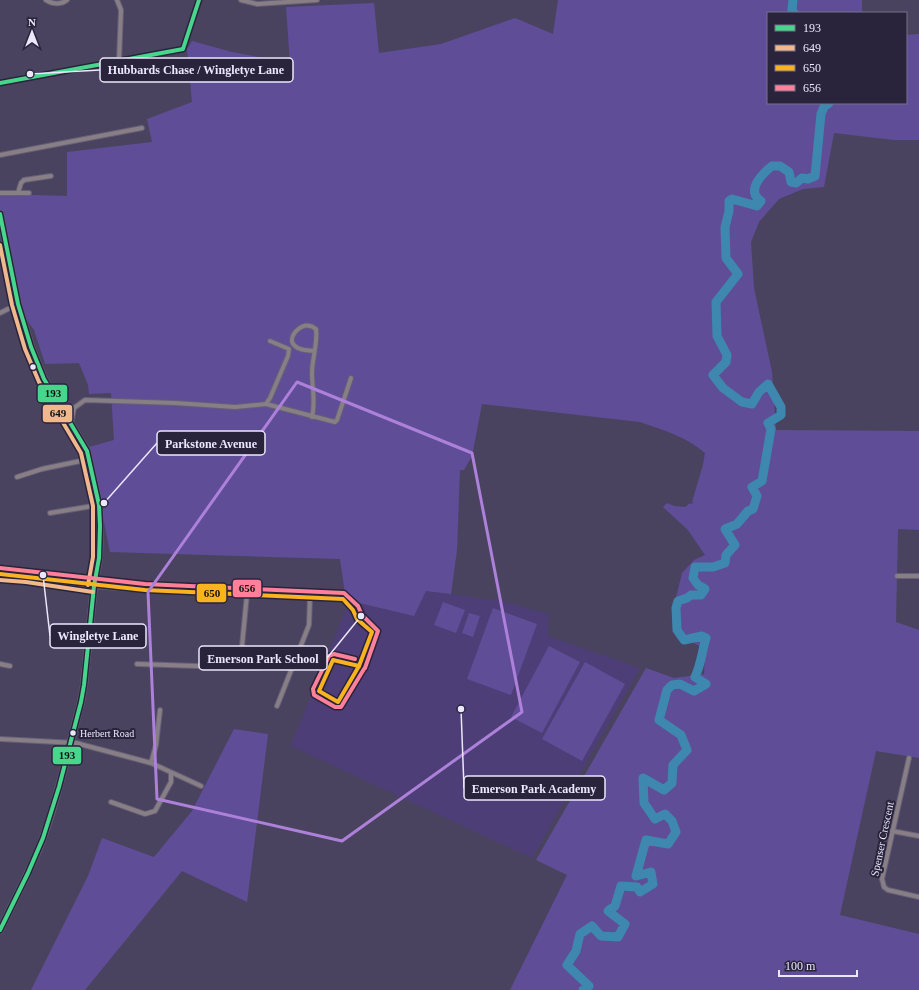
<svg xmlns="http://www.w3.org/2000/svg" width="919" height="990" viewBox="0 0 919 990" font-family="Georgia,serif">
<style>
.built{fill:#4d3e77}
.green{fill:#604d98}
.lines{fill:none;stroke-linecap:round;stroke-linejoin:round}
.river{stroke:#3e87ae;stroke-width:9}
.street-casing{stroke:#656076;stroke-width:6}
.secondary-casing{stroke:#656076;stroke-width:8}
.street{stroke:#887e85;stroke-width:4}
.secondary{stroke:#8b7f8c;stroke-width:6}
.bus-1-casing{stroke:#29243c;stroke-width:7}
.bus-2-casing{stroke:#29243c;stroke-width:7}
.bus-3-casing{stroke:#29243c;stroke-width:7}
.bus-4-casing{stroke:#29243c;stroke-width:7}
.bus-1{stroke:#46d78d;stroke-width:4}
.bus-2{stroke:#f1b78d;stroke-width:4}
.bus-3{stroke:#f9b220;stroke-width:4}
.bus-4{stroke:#ff8098;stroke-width:4}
.marked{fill:none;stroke:#ad81da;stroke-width:3;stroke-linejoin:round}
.bus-dot{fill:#ebe8fc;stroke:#29243c;stroke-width:1.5}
.labels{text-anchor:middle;stroke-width:4;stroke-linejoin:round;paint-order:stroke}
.bus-label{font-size:10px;fill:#ebe8fc;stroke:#29243c;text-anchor:start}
.street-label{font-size:11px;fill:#ebe8fc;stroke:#29243c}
.leader{fill:none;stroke:#ebe8fc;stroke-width:1.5}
.callout-dot{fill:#ebe8fc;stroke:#29243c;stroke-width:1.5}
.callout{fill:#29243c;stroke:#ebe8fc;stroke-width:1.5}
.callout-label{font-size:12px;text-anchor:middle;font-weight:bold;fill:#ebe8fc}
.line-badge{stroke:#29243c;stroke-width:1.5}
.pale-badge-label{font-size:11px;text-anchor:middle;font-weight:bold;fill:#111}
</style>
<rect width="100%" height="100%" fill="#4a4360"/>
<path class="built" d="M426 590 490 600H498L549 614 548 636 640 668 532 858 291 746 345 611 359 603 414 616Z"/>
<g class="green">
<path d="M558 0H862V13H768V103H906V35L919 34V140H894L834 133 824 187 803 189 779 199 759 222 751 242 754 288 772 372 776 430 919 431V530L898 529 896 622 919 630V758L876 751 840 915 919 934V990H510L567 875 536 860 646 668 674 678 704 674 705 649 686 639 676 624 674 606 682 573 694 560 705 555 688 530 663 507 667 503 674 506 685 507 689 504 694 503 692 502 703 465 705 453C687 437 663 430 640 422L482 404 472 456 464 470H460L457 550 451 594 426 591 414 616 359 603 345 594 340 559 110 552 89 447 114 440 111 393 89 394 88 385 79 363 45 364 34 330 20 310 0 213V194L67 196V152L152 142 147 119 192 102 187 49 192 41 232 52 290 63 286 7 374 3 379 53 441 44 515 18 553 34Z"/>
<path d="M443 602 465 610 456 633 434 625Z"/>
<path d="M493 608 537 624 511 695 467 679Z"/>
<path d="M469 613 480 616 473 637 462 633Z"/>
<path d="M549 646 580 662 542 733 511 717Z"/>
<path d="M585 662 625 684 582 761 542 739Z"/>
<path d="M234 729 268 734 247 902 182 871 85 990H31L88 876 102 838 154 857 192 811Z"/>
</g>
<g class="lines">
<g class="river">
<path d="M793 0 792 10 794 13"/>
<path d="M583 990 589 986 567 965 576 951 580 934 592 926 601 936 618 937 625 924 608 911 615 906 621 886 637 887 640 892 653 884 651 872 636 876 646 840 668 844 676 832 672 821 665 814 655 819 644 803 643 778 664 790 672 783 673 765 687 750 681 735 659 720 667 690 672 685 680 684 694 691 706 684 695 677C701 665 702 651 706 638L702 636 684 640 677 630 676 608 678 601 687 598 691 595H701L705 589 698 585 693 578 695 567H713L725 563 726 555 735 545 725 529 737 524 748 511 753 509 757 496 752 487 762 481 771 429 768 423 781 415V407L768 384 759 392 752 404 742 402 723 388 713 375 726 362 727 355 717 336 716 302 738 274 726 258 725 227 729 211V201L732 199 757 206 761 201C745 191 762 174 772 166H780L789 172 791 182 796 183 802 178 808 179 815 176 821 114 824 107 829 103"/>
</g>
<defs>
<g id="street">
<path d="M46 0C52 4 61 5 67 0"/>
<path d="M117 0 121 10 119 61"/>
<path d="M241 0 257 4 317 0"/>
<path d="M0 83 183 49 199 0"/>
<path d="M0 155 142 128"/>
<path d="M0 193H29"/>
<path d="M18 193 21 183 24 180 51 176"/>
<path d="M0 260 8 258"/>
<path d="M0 313 18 304"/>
<path d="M266 404 335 422 337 420 351 378"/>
<path d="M60 405 74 408"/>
<path d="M312 417C316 400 312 390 312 373 312 358 318 344 316 329 314 328 312 326 310 326 299 323 286 339 295 346 300 351 308 350 314 351"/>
<path d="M71 423 74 408 85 400 175 403 235 407 266 404 270 398 288 356 289 349 270 341"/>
<path d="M17 477 42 469 90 459"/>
<path d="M50 513 99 505"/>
<path d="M897 576H919"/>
<path d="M94 586 145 590 343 599 353 610 357 619"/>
<path d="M0 664 10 666"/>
<path d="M137 664 256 668"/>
<path d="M240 667 247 594"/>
<path d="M277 706 309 625 310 597"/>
<path d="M0 739 76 743 151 763 201 786"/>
<path d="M909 758 882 879 884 887 888 890 919 897"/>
<path d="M151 763 156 745 160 710"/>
<path d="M111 802 145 814 155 811 171 782V773"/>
<path d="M892 831 919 836"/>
</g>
<g id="secondary">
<path d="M0 214 18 304 31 347 44 379 87 451 99 505 100 526 99 558 94 586 84 685 81 702C69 747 59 794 43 838 31 870 14 900 0 930"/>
<path d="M0 574 27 576 94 586"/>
</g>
</defs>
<use href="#street" class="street-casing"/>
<use href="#secondary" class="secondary-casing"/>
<use href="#street" class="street"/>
<use href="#secondary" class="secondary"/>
<defs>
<g id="bus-1">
<path d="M0 83 183 49 199 0"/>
<path d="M0 214 18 304 31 347 44 379 87 451 99 505 100 526 99 558 94 586 84 685 81 702 59 787 43 838 28 873 0 930"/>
</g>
<g id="bus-2">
<path d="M0 245 12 305 25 349 39 382 81 453 93 506V557L88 585"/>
<path d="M0 580 26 582 93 592"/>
</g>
<g id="bus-3">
<path d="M0 574 145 590 343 599 353 610 357 619 372 632 359 666"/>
<path d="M333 660 359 666 338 702 319 691Z"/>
</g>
<g id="bus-4">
<path d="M0 568 145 584 344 593 358 606 362 615 378 631 365 668"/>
<path d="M355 659 334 654 329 656 313 689 314 695 335 707H341L364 669"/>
</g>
</defs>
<use href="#bus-1" class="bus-1-casing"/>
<use href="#bus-2" class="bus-2-casing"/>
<use href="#bus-3" class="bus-3-casing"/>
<use href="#bus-4" class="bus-4-casing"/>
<use href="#bus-1" class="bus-1"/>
<use href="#bus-2" class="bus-2"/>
<use href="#bus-3" class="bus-3"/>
<use href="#bus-4" class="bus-4"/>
</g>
<path class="marked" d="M297 382 472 453 522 712 342 841 157 799 148 592Z"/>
<g class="bus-dot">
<circle cx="33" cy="367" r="3.5"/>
<circle cx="73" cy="733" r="3.5"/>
</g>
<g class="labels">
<g class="bus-label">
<text x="80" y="737">Herbert Road</text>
</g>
<g class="street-label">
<text transform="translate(882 839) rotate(-78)" y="4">Spenser Crescent</text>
</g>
</g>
<path class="leader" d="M30 74L100 70M104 503L157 443M43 575L50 636M361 616L327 658M461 709L464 788"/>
<g class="callout-dot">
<circle cx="30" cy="74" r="4"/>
<circle cx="104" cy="503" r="4"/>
<circle cx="43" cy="575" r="4"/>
<circle cx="361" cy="616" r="4"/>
<circle cx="461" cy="709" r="4"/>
</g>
<g class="callout">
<rect x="100" y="58" width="193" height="24" rx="4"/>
<rect x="157" y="431" width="108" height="24" rx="4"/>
<rect x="50" y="624" width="96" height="24" rx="4"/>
<rect x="199" y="646" width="128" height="24" rx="4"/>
<rect x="464" y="776" width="141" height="24" rx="4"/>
</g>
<g class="callout-label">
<text x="196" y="74">Hubbards Chase / Wingletye Lane</text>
<text x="211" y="448">Parkstone Avenue</text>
<text x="98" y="640">Wingletye Lane</text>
<text x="263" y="663">Emerson Park School</text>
<text x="534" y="793">Emerson Park Academy</text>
</g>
<g class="line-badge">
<rect x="37" y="384" width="31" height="19" rx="4" fill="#46d78d"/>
<rect x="42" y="404" width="31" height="19" rx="4" fill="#f1b78d"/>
<rect x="232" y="579" width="30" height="19" rx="4" fill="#ff8098"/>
<rect x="196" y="583" width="31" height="20" rx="4" fill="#f9b220"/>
<rect x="52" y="746" width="30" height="19" rx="4" fill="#46d78d"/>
</g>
<g class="pale-badge-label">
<text x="53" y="397">193</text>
<text x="58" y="417">649</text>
<text x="247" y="592">656</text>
<text x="212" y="597">650</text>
<text x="67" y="759">193</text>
</g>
<rect x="767" y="12" width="140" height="92" fill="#29243c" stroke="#777289"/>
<rect x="775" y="25" width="20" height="6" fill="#46d78d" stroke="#777289"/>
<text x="803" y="32" font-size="12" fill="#ebe8fc">193</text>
<rect x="775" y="45" width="20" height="6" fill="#f1b78d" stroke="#777289"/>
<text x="803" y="52" font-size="12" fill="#ebe8fc">649</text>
<rect x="775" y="65" width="20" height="6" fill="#f9b220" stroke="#777289"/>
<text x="803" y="72" font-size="12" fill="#ebe8fc">650</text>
<rect x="775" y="85" width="20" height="6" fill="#ff8098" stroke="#777289"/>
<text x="803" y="92" font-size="12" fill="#ebe8fc">656</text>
<g transform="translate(32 32)" stroke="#29243c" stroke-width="3" paint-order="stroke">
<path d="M0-3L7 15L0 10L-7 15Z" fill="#ebe8fc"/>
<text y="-6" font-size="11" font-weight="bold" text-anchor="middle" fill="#ebe8fc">N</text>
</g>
<path d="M779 970v6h78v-6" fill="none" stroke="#ebe8fc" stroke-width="2"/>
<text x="785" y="970" font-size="12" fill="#ebe8fc" stroke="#29243c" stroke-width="3" paint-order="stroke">100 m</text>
</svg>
